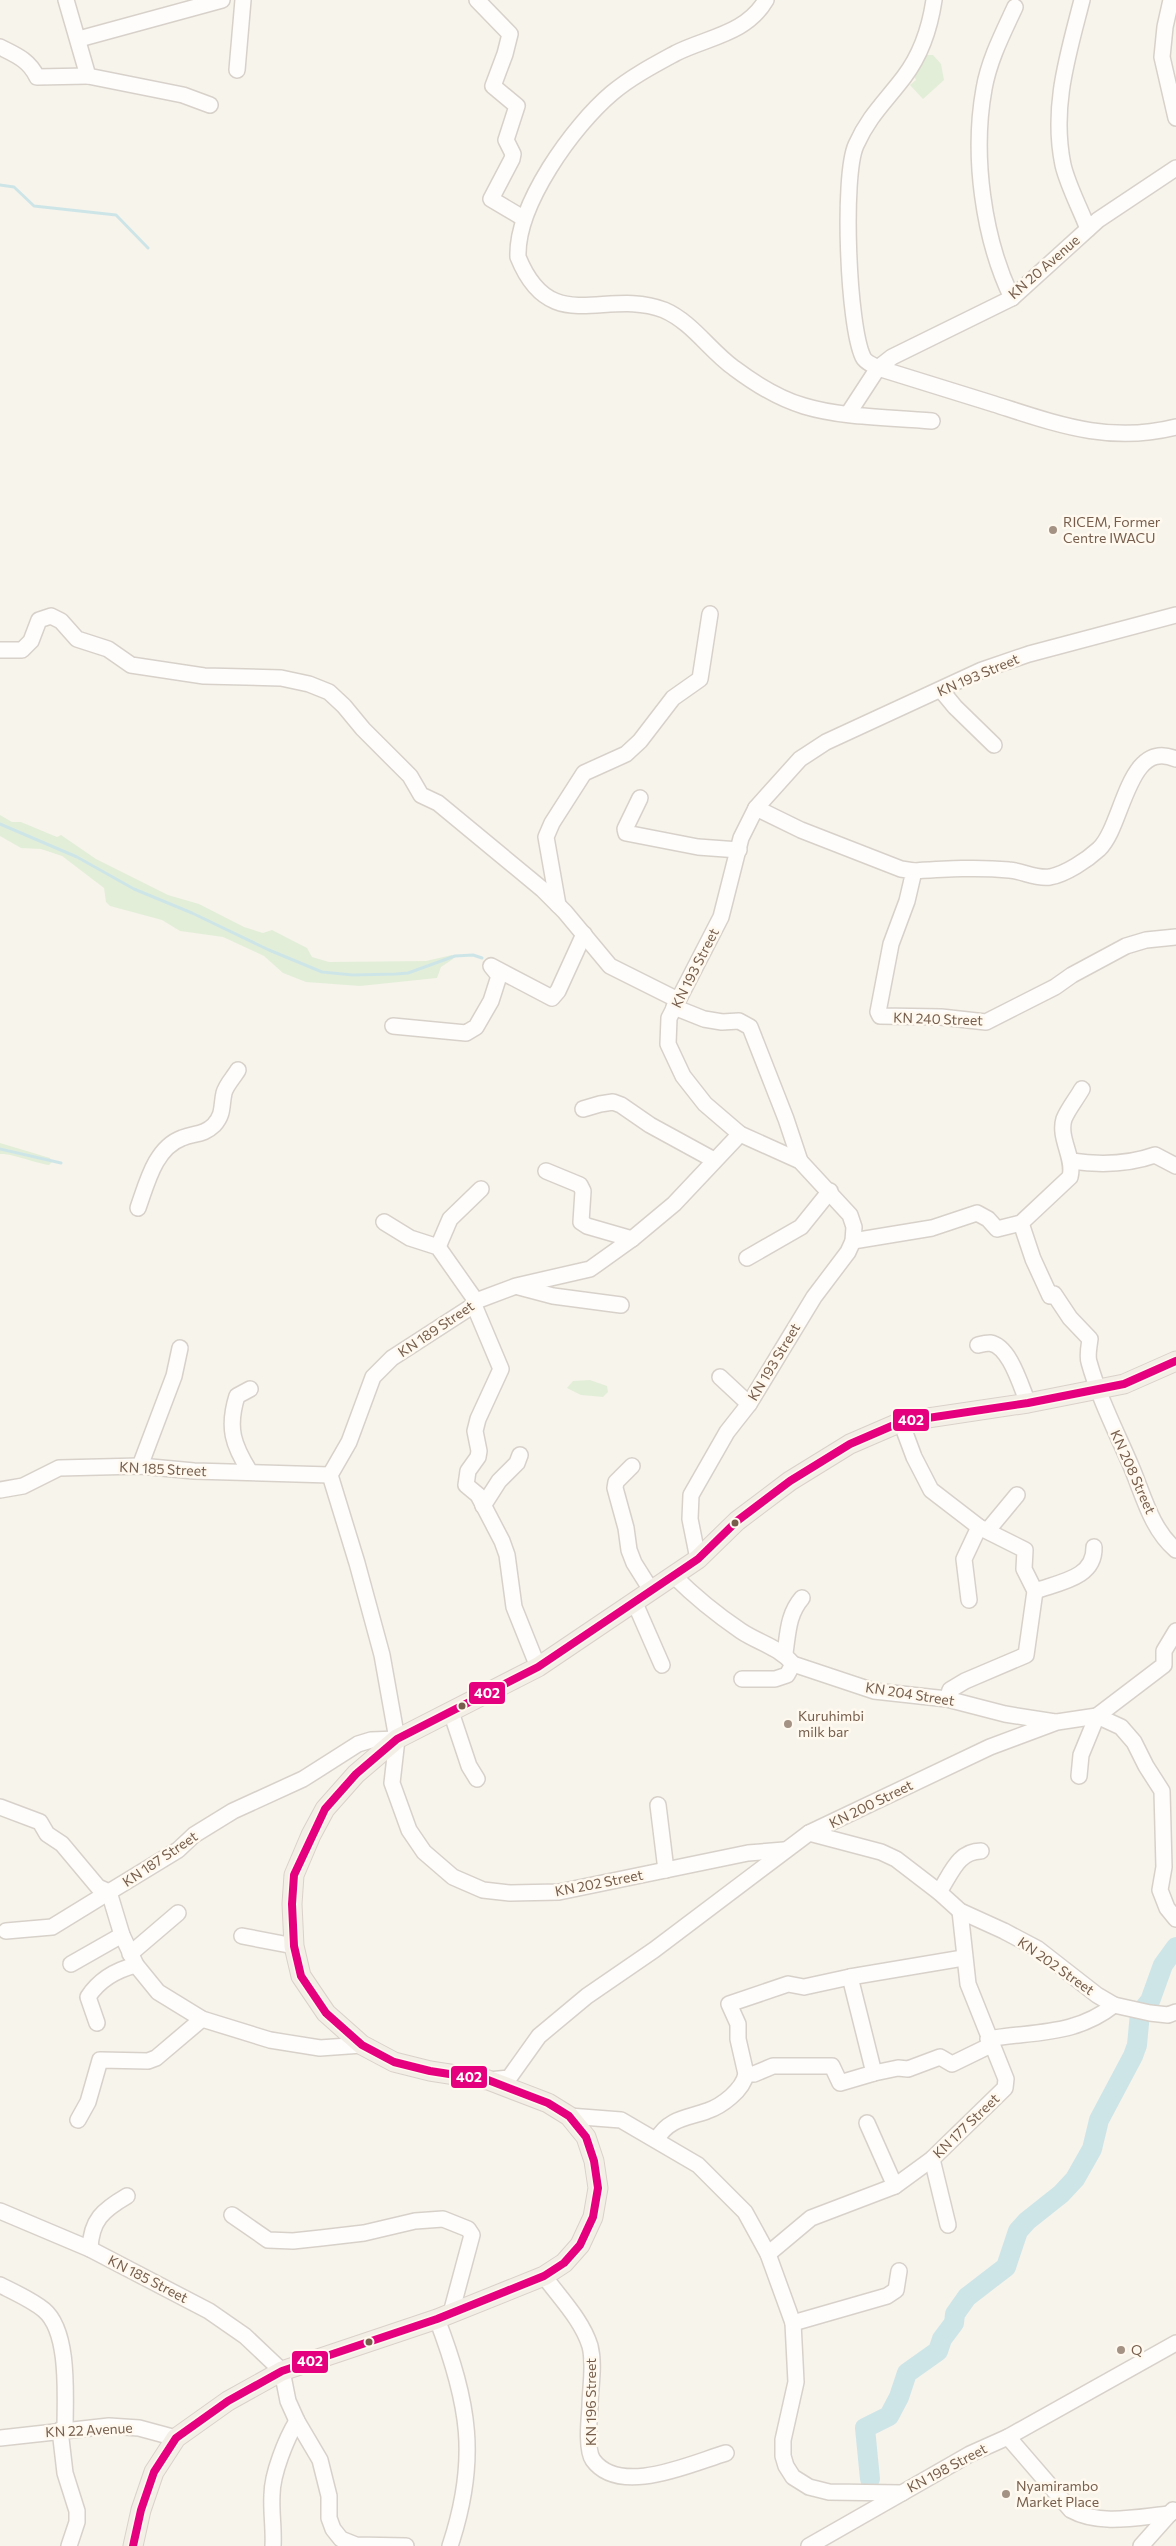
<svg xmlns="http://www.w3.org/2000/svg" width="1176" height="2546" viewBox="0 0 1176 2546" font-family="Commissioner,sans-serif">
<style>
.green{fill:#e3eed8}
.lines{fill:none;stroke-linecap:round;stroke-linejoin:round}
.stream{stroke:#cee5e8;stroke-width:3}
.river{stroke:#cee5e8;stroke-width:20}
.minor-casing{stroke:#d7d1ca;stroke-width:18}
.major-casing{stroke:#d9d1ca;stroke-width:21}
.minor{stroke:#fefdfc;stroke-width:15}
.major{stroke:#f3efe6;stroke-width:19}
.bus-1-casing{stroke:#fff9ef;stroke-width:11}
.bus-1{stroke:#e5007d;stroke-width:8}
.poi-dot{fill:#a49284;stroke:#fff9ef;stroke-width:2}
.bus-dot{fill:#775e4c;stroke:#fff9ef;stroke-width:2}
.labels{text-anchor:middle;stroke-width:5;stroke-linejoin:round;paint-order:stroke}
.street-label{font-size:14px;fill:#775e4c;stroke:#fff9ef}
.poi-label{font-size:14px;fill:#775e4c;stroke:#fff9ef;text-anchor:start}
.line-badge{stroke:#fff9ef;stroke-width:2}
.badge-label{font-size:14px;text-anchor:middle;font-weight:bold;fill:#fff}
</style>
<rect width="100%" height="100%" fill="#f7f4ec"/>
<g class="green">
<path d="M918 55H933L941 64 944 80 923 99 910 85 916 80 911 69Z"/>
<path d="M0 815 12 822H21L57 837 61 835 96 859 168 895 199 904 244 927 263 933 272 930 307 948 312 957 329 962 426 961 452 955 453 959 441 967 437 978 360 986 306 982 283 973 264 956 223 937 180 931 162 920 110 906 106 902 104 888 62 856 41 849 21 848 0 836Z"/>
<path d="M0 1143 50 1158 52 1162 49 1165C35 1163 11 1153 0 1154Z"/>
<path d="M590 1380 607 1386 608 1392 603 1397 581 1395 567 1388 573 1381Z"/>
</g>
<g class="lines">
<g class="stream">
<path d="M0 185 14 187 34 206 116 215 148 248"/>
<path d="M0 824 77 857 134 889 192 913 269 950 322 972 353 975 396 974 408 973 455 956 473 955 482 958"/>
<path d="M0 1149 61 1163"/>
<path d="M1089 2155 1091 2163"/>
</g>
<path class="river" d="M870 2479 865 2428 889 2416 899 2397 907 2373 938 2351 942 2339 954 2323 955 2314 967 2297 1006 2267 1018 2231 1027 2221 1061 2194 1075 2179 1092 2149 1099 2120 1133 2056 1137 2045 1140 2013 1150 2001 1163 1965 1176 1947"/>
<defs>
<g id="minor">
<path d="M66 0 88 76 183 95 210 105"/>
<path d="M477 0 510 34 505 54 493 86 517 106 506 140 513 154 512 159 491 199 523 218"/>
<path d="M766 0C746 34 708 37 676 53 654 65 631 77 612 93 573 126 516 205 518 257 551 339 606 287 664 310 692 322 710 351 734 368 754 383 780 399 804 406 844 418 890 417 932 421"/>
<path d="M934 0C930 27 920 56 904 77 885 102 869 116 856 145 842 176 848 326 863 357 865 362 873 365 878 368 916 380 955 392 994 404 1057 424 1109 444 1176 427"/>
<path d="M1082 0C1068 55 1051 107 1063 165 1068 186 1080 208 1088 229"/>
<path d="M1171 0 1165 27 1162 57 1176 118"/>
<path d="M79 39 222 0"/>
<path d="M0 47C16 55 29 60 37 77L88 76"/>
<path d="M237 70 243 0"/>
<path d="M1012 298C983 238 972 155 984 89 989 60 1003 33 1015 7"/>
<path d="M848 414 878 368 892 357 1012 298 1098 220 1176 168"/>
<path d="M0 650H22L31 641 39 620 51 616 61 621 77 639 108 649 131 665 204 676 281 678 309 684 329 692 344 706 363 729 410 776 421 795 438 803 542 889 565 912 610 966 678 1000"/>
<path d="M941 690 955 707 994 745"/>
<path d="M640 798 625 829 626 833 698 847 739 850"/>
<path d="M756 808 801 830 901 869 914 871 907 901 891 944 878 1012 880 1016 941 1017 986 1022 1055 987 1072 975 1126 946 1146 940 1176 937"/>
<path d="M914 871C946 869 977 867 1009 870 1023 871 1035 879 1050 877 1066 874 1087 860 1099 849 1124 825 1127 738 1176 759"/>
<path d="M558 905 546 837 552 823 584 773 626 754 640 741 673 698 700 679 710 614"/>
<path d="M674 1007 704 1019 722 1022 739 1021 750 1027 786 1119 800 1161"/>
<path d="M393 1026 466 1033 476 1027 491 1001 499 976 491 966 552 998 558 991 584 934"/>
<path d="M583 1109 600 1104 613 1102 621 1105 650 1125 714 1160"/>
<path d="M740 1134 674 1204 632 1239 590 1269 516 1286 476 1301 474 1305 392 1358 373 1377 349 1442 330 1475 357 1563 382 1655 397 1739 392 1783 409 1830 424 1852 453 1877 483 1890 510 1893 559 1892 748 1853 784 1850"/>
<path d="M1071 1161C1099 1165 1127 1165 1155 1155L1176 1166"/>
<path d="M546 1171 580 1185 583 1191 581 1222 587 1226 632 1239"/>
<path d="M138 1208C147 1183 155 1148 182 1138 194 1133 204 1135 214 1125 224 1114 221 1106 224 1093 226 1085 234 1077 238 1070"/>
<path d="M384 1222 410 1238 438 1247 476 1301"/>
<path d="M1021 1223 1033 1259 1050 1296 1054 1294 1070 1318 1090 1339C1089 1346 1087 1356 1089 1362 1099 1398 1116 1431 1131 1466 1143 1494 1151 1529 1176 1550"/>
<path d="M853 1241 932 1228 977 1213 988 1219 997 1229 1021 1223 1070 1177C1075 1158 1058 1138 1064 1119 1068 1109 1077 1098 1082 1089"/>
<path d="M438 1247 450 1219 481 1189"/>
<path d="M747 1258 801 1227 830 1191"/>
<path d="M519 1287 553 1296 621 1305"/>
<path d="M474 1305 501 1369 478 1419 475 1431 479 1451 478 1457 468 1471 466 1485 478 1495 502 1541 507 1555 514 1607 538 1667"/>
<path d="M978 1345C982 1344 986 1343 990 1343 1010 1346 1021 1387 1028 1403"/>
<path d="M720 1377 749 1404"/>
<path d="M250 1389 237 1396C227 1428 233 1445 250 1472"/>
<path d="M901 1422 914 1457 931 1490 979 1527 1025 1550 1024 1569 1035 1591 1026 1655 965 1681 950 1690 947 1699"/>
<path d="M140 1466 174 1376 180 1348"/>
<path d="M632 1466 616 1482 615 1488 626 1528 629 1550 634 1563 651 1590"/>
<path d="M0 1490 23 1486 59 1468 140 1466 194 1471 330 1475"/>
<path d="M483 1506 499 1481 517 1463 520 1455"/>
<path d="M988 1530 1017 1495"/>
<path d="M698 1559 690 1519 691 1495 727 1432 749 1404 814 1297 848 1252 853 1241 854 1227 850 1215 800 1161 740 1134 705 1104 683 1076 668 1044 669 1018 721 917 741 838 756 808 800 759 826 742 982 670 1029 654 1176 615"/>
<path d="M674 1576C695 1597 716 1614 741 1631 759 1643 779 1647 793 1664L874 1691 947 1699 1005 1714 1055 1722"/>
<path d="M1035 1591C1060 1582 1095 1578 1094 1547"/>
<path d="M969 1600 964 1559 979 1527"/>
<path d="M634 1601 662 1665"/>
<path d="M785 1653C788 1633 788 1614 802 1598"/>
<path d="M742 1679H775L787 1675 793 1664"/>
<path d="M451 1712 469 1766 477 1779"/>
<path d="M1079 1776 1081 1755 1097 1716 1164 1665V1651L1176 1631"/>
<path d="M658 1805 666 1870"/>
<path d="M0 1807 40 1822 47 1834 62 1844 98 1887 109 1892"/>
<path d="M809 1833 881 1852 896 1859 939 1892 960 1911 1004 1931 1038 1949 1097 1995 1114 2005 1150 2013 1168 2015 1176 2012"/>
<path d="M939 1892C951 1874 958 1851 981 1851"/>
<path d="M6 1931 52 1927 109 1892"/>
<path d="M242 1936 294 1946"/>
<path d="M130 1954 178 1913"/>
<path d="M71 1964 122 1935"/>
<path d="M97 2023 88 1997C99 1980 116 1970 136 1965"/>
<path d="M988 2039C1034 2031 1075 2036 1114 2005"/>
<path d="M362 2045 320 2048 270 2040 202 2019 158 1992 136 1965 122 1935 109 1892 178 1850 194 1835 233 1811 303 1779 358 1744 371 1740 397 1739"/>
<path d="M874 2073 850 1977 963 1958"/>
<path d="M746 2074 738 2039V2024L729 2004 788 1984 804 1987 850 1977"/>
<path d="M489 2080 509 2078 539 2036 587 1996 654 1950 809 1833 990 1747 1057 1722 1097 1716 1121 1727 1134 1742 1146 1766 1162 1791 1164 1867 1160 1890 1167 1908 1176 1919"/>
<path d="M569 2116 621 2120 698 2165 745 2212 768 2254 793 2323 796 2382 783 2440V2456L786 2466 793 2477 809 2487 829 2492 902 2493 970 2454 1008 2437 1176 2343"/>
<path d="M78 2120 88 2102 100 2060 148 2061 156 2058 202 2019"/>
<path d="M867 2123 895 2186"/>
<path d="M657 2139C669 2118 688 2118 707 2111 722 2106 743 2090 746 2074H754L773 2066H832L840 2083 874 2073 898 2068 908 2069 940 2057 952 2064 991 2045"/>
<path d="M932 2159 948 2225"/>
<path d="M0 2211 90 2249 209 2311 245 2336 282 2371 288 2401 297 2421 320 2460 329 2496V2518L333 2529 341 2539 356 2545 406 2546"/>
<path d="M232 2215 268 2240 293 2241 321 2238 364 2233 415 2221 443 2219 468 2229 472 2235 451 2313"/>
<path d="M90 2249C91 2220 103 2210 127 2196"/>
<path d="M768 2254 811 2218 895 2186 932 2159 1005 2088 1006 2079 968 1984 960 1911"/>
<path d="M544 2276C560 2298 582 2320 590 2346 595 2366 590 2387 590 2407 589 2420 586 2450 593 2460 620 2497 692 2463 726 2453"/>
<path d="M0 2285C14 2292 32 2300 44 2310 70 2332 65 2397 65 2429"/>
<path d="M437 2319C469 2403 479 2459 450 2546"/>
<path d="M793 2323 887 2296 896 2290 899 2271"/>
<path d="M60 2430 65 2473 77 2511V2522L69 2546"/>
<path d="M1008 2437 1071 2510C1100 2526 1138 2517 1170 2514"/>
<path d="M0 2438 109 2426 139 2428 176 2438"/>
<path d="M273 2546C274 2529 271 2512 272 2495 272 2474 286 2439 297 2421"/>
<path d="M809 2546 902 2493"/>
<path d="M1141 2546 1173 2510"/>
</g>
<path id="major" d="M133 2546 141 2510 154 2472 176 2438 228 2401 282 2371 437 2319 544 2276 564 2263 580 2245 593 2217 598 2188 594 2161 586 2137 569 2116 548 2103 488 2080 430 2071 394 2062 362 2045 326 2013 301 1976 294 1946 292 1904 294 1875 311 1835 325 1809 356 1774 397 1739 538 1667 698 1559 737 1521 790 1481 850 1444 901 1422 1028 1403 1124 1384 1176 1361"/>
</defs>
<use href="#minor" class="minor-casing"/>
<use href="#major" class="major-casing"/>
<use href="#minor" class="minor"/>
<use href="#major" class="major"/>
<defs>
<path id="bus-1" d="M133 2546 141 2510 154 2472 176 2438 228 2401 282 2371 437 2319 544 2276 564 2263 580 2245 593 2217 598 2188 594 2161 586 2137 569 2116 548 2103 488 2080 430 2071 394 2062 362 2045 326 2013 301 1976 294 1946 292 1904 294 1875 325 1809 356 1774 397 1739 538 1667 698 1559 737 1521 790 1481 850 1444 901 1422 1028 1403 1124 1384 1176 1361"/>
</defs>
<use href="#bus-1" class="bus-1-casing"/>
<use href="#bus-1" class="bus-1"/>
</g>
<g class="poi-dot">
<circle cx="1053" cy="530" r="5"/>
<circle cx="788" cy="1724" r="5"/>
<circle cx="1121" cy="2350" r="5"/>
<circle cx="1006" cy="2494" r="5"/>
</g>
<g class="bus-dot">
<circle cx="735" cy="1523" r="4.5"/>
<circle cx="462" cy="1706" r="4.5"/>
<circle cx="369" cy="2342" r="4.5"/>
</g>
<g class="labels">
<g class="street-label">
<text transform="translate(1044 267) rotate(-41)" y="5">KN 20 Avenue</text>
<text transform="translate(978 675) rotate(-23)" y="5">KN 193 Street</text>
<text transform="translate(695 968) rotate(-63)" y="5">KN 193 Street</text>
<text transform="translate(938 1019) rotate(2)" y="5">KN 240 Street</text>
<text transform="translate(436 1329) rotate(-34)" y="5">KN 189 Street</text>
<text transform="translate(774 1362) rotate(-59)" y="5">KN 193 Street</text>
<text transform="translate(163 1469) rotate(3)" y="5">KN 185 Street</text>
<text transform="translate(1133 1472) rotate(66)" y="5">KN 208 Street</text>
<text transform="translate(910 1694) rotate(9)" y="5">KN 204 Street</text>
<text transform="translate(871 1804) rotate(-26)" y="5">KN 200 Street</text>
<text transform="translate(160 1859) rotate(-34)" y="5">KN 187 Street</text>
<text transform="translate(599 1883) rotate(-11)" y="5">KN 202 Street</text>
<text transform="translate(1056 1966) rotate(35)" y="5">KN 202 Street</text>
<text transform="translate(966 2126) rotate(-44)" y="5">KN 177 Street</text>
<text transform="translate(148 2279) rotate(27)" y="5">KN 185 Street</text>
<text transform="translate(591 2402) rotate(-90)" y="5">KN 196 Street</text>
<text transform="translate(89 2430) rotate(-3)" y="5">KN 22 Avenue</text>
<text transform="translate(947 2468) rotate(-28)" y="5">KN 198 Street</text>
</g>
<g class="poi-label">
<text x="1063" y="527">RICEM, Former<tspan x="1063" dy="16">Centre IWACU</tspan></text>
<text x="798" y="1721">Kuruhimbi<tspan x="798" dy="16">milk bar</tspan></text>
<text x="1131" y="2355">Q</text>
<text x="1016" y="2491">Nyamirambo<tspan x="1016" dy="16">Market Place</tspan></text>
</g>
</g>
<g class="line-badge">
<rect x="892" y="1408" width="38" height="24" rx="5" fill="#e5007d"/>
<rect x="468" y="1681" width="38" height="24" rx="5" fill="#e5007d"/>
<rect x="450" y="2065" width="38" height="24" rx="5" fill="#e5007d"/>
<rect x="291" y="2350" width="38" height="24" rx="5" fill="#e5007d"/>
</g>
<g class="badge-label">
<text x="911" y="1425">402</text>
<text x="487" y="1698">402</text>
<text x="469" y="2082">402</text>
<text x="310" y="2366">402</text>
</g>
</svg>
